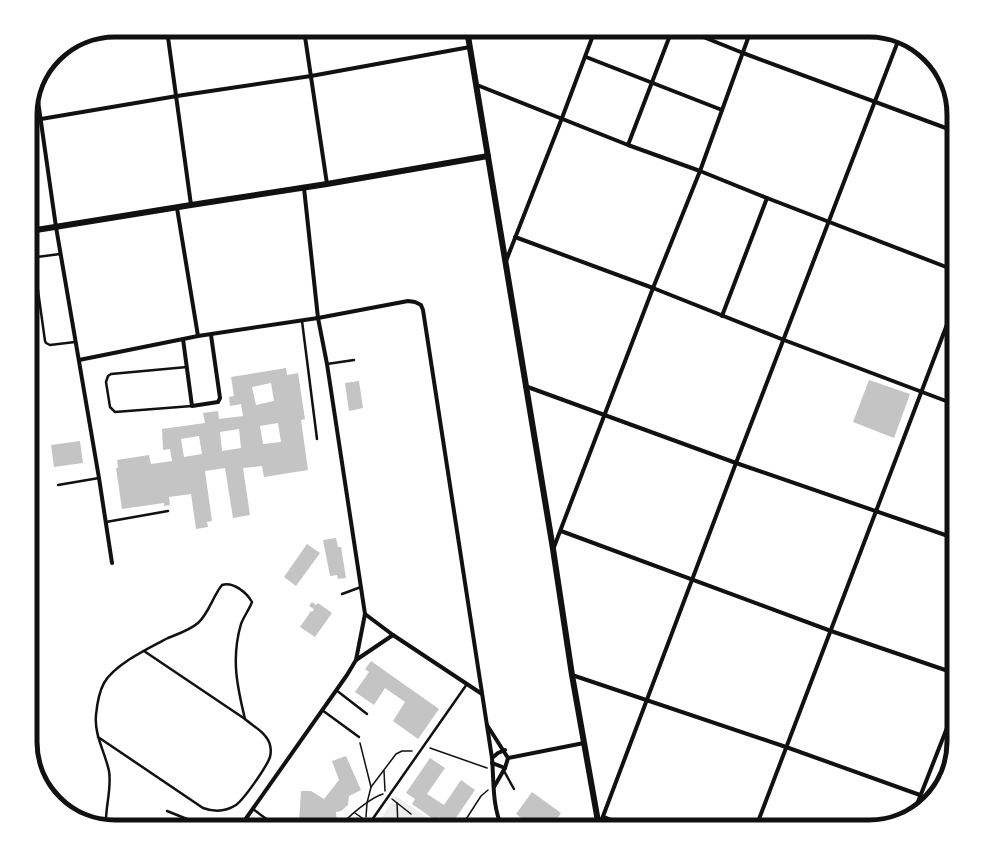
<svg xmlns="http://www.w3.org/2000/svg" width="984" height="857" viewBox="0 0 984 857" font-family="Arial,sans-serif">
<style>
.green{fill:#eee}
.building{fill:#c4c4c4;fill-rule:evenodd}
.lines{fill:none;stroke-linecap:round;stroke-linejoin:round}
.path{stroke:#111;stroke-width:1.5}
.service{stroke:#111;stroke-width:2.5}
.minor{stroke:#111;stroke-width:4}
.tertiary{stroke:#111;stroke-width:6}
.primary{stroke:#111;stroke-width:8}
.rim{fill:none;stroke:#111;stroke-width:5}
</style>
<rect width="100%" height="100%" fill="#fff"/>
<path class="green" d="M396 796 441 827H375Z"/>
<g class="building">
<path d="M286 368 287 375 298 373 305 419 301 420 308 470 264 477 262 466 243 468 250 515 233 518 225 468 205 471 212 521 207 522 208 527 196 529 191 494 169 497 170 505 164 506V503L122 509 116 468H118L117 460 149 455 151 464 172 461 170 449 163 450 162 429 205 423 203 413 218 411 219 419 243 416 241 404 230 406 229 397 234 396 231 377ZM271 383 274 401 256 405 252 387ZM278 423 281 442 263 444 260 426ZM239 429 241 448 222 451 220 432ZM199 436 202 454 184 457 181 439Z"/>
<path d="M869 380 910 394 894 438 853 422Z"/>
<path d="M359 381 363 408 349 411 345 383Z"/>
<path d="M80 441 83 463 54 467 51 445Z"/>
<path d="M336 538 338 547H341L346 578 338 579 337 575 330 576 323 540Z"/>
<path d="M307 544 320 553 296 586 284 577Z"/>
<path d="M312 602 316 605 318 603 332 613 315 637 300 627 311 611 312 612 314 609 309 606Z"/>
<path d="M371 661 439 709 418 739 393 721 405 702 385 688 374 705 355 692 369 672 365 669Z"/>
<path d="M346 756 361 790 349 796 348 805 341 811 336 812 337 824 299 822 301 791H311L324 799 339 780 332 761Z"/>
<path d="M430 758 445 768 427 794 444 805 461 780 475 790 451 825 439 817 436 821 412 804 415 799 406 793Z"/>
<path d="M532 792 561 813 551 827H533L516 814Z"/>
</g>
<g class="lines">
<g class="path">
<path d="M360 743 371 787 367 803 366 817"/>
<path d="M430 748 487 768"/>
<path d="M384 771 385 791"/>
<path d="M371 787 396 754 402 751H412"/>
<path d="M392 799 411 814"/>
<path d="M397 803 398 827"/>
<path d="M355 813 365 820"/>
<path d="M341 827C346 817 372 797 383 794"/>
<path d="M461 827 481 796 488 790"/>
</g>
<g class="service">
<path d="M60 254 37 257 34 262 45 341 46 343 50 345 75 342"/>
<path d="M302 321 317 439"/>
<path d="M327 364 354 360"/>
<path d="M187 367 111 374 108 376 106 382 110 407 115 412 192 406"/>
<path d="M58 485 99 478"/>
<path d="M106 522 168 511"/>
<path d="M342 594 361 587"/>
<path d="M144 651 245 719"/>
<path d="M336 690 367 714"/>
<path d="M322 710 359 737"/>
<path d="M98 737 203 808C214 812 225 812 236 805 244 799 266 768 270 757 271 753 271 749 270 745 267 733 254 727 245 719 237 686 231 658 241 624 244 616 249 610 252 602 247 593 233 581 222 585 213 596 209 613 198 623 190 630 178 634 168 638 149 648 115 664 104 683 99 692 97 705 96 715 94 735 105 752 109 771 112 789 105 807 106 825"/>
<path d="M504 771 514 789"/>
<path d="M253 809 277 827"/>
<path d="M167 811 207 827"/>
<path d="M367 827 467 684"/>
</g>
<g class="minor">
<path d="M167 30 191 205"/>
<path d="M304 30 327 184"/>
<path d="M686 30 743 53 954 131"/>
<path d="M586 57 722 110"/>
<path d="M477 85 628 145 700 171 767 198 954 270"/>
<path d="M36 87 56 227 99 478 112 563"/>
<path d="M41 119 177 96 311 76 470 47"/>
<path d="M628 145 672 30"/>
<path d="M177 208 198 336"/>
<path d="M515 237 653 288 784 340 954 404"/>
<path d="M506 261 562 118 595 30"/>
<path d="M722 316 767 198"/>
<path d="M183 339 192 406 218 402 220 398 211 335"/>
<path d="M79 360 198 336 318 318 408 301 415 302 421 305 423 310 492 758C494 781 492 806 502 827"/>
<path d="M525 386 736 463 954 538"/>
<path d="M561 531 831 631 954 673"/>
<path d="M947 536 954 518"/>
<path d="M554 547 653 288 700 171 751 30"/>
<path d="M365 614 393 635 482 694"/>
<path d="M356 660 393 635"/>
<path d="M572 675 786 747 920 795"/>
<path d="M487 725 508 758 505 768 494 787"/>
<path d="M492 758 498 753 505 750"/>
<path d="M508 758 584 743"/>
<path d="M492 763 505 768"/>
<path d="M914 812 954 710"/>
<path d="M603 817 630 827"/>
<path d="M240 827 347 675 356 660 365 614 327 364 318 318 304 188"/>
<path d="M599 827 736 463 900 36"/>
<path d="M756 827 954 306"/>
</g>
<g class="tertiary">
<path d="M467 30 553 549 572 675 599 827"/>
<path d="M30 231 191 205 327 184 488 156"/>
</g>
<path class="primary" d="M936 792 954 746"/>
</g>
<path d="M0 0H984V857H0ZM115 37H869A78 78 0 0 1 947 115V742A78 78 0 0 1 869 820H115A78 78 0 0 1 37 742V115A78 78 0 0 1 115 37Z" fill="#fff" fill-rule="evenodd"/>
<path class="rim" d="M115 37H869A78 78 0 0 1 947 115V742A78 78 0 0 1 869 820H115A78 78 0 0 1 37 742V115A78 78 0 0 1 115 37Z"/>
</svg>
